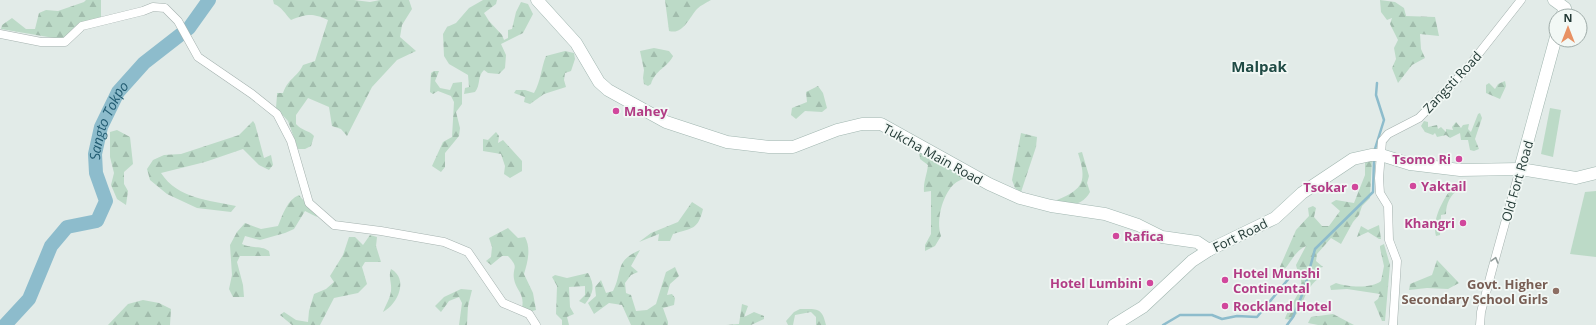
<svg xmlns="http://www.w3.org/2000/svg" width="1596" height="325" viewBox="0 0 1596 325" font-family="'Open Sans',sans-serif">
<style>
.forest{fill:url(#forest-firs)}
.park{fill:#bcdac7}
.lines{fill:none;stroke-linecap:round;stroke-linejoin:round}
.stream{stroke:#8dbccc;stroke-width:2.5}
.river{stroke:#8dbccc;stroke-width:14}
.street-casing{stroke:#a5b2af;stroke-width:9}
.secondary-casing{stroke:#a1b6b0;stroke-width:13}
.street{stroke:#fff;stroke-width:8}
.secondary{stroke:#fff;stroke-width:12}
.oneway{stroke:#919c9a}
.hotel-dot{fill:#d1479c;stroke:#f2f8f5;stroke-width:1.5}
.education-dot{fill:#8d6e63;stroke:#f2f8f5;stroke-width:1.5}
.labels{text-anchor:middle;stroke-width:3.5;stroke-linejoin:round;paint-order:stroke}
.street-label{font-size:13px;fill:#233a36;stroke:#f2f8f5}
.hotel-label{font-size:13px;font-weight:bold;fill:#b23c85;stroke:#f2f8f5;text-anchor:start}
.education-label{font-size:13px;font-weight:bold;fill:#785e54;stroke:#f2f8f5;text-anchor:end}
.water-label{font-size:14px;font-style:italic;fill:#225c72;stroke:#f2f8f5}
.quarter-label{font-size:15px;font-weight:bold;fill:#204b45;stroke:#f2f8f5}
</style>
<defs>
<pattern id="forest-firs" width="22" height="20" patternUnits="userSpaceOnUse"><rect width="22" height="20" fill="#bcdac7"/><path d="M5 1l3.5 6h-7zM16 11l3.5 6h-7z" fill="#a1bcac"/></pattern>
</defs>
<rect width="100%" height="100%" fill="#e2ebe8"/>
<g class="forest">
<path d="M86 0H101V19L60 39 1 29 2 25 12 18 26 29H35L39 13 46 10 58 11 84 2Z"/>
<path d="M273 0H354L370 2 380 0H409L412 9 402 25 400 37 416 51 397 60 372 87 347 136 341 129 332 126 329 107 308 98 296 115V124C302 131 309 130 314 136L311 146 305 149H298L288 121 276 108 277 95V93H283C289 77 297 78 303 65L315 61 328 20C312 13 307 14 291 20 285 14 282 7 274 4Z"/>
<path d="M483 0H497L496 4 484 13 489 21 502 35 504 40 508 38V30L512 29 516 12 521 2 528 4 533 14 523 33 501 44 506 55 505 68 499 74 488 73 484 70C477 76 481 85 475 92L464 94 465 88 469 87 468 75 449 64 444 56 443 34 447 27 456 23 469 8Z"/>
<path d="M665 0H711C706 3 701 5 697 9 689 18 683 35 669 31Z"/>
<path d="M1380 0 1395 2 1404 8 1406 16 1435 17 1439 36 1420 34 1421 49 1425 58 1412 65 1398 83 1392 68 1396 59 1394 48 1398 40 1390 24 1392 18 1387 20 1381 12Z"/>
<path d="M654 48 669 51 673 56C668 67 655 70 651 84L648 86 644 84 643 78 644 70 640 51Z"/>
<path d="M565 51 574 53 575 59 571 71 565 73 564 80 566 87 544 94 530 104 524 102 525 97 514 93 516 90H525L534 93C541 81 541 68 546 56Z"/>
<path d="M434 71H439L435 81 440 88 450 90 453 83 462 82V104L456 112 460 128 459 136 445 153V167L441 172 432 166 443 142 452 137 454 102 451 96 438 91 433 94 430 92 431 73Z"/>
<path d="M1505 81 1506 86 1500 99 1486 93V85L1489 83 1495 89 1498 84Z"/>
<path d="M818 86 823 93 827 108 822 112 805 111 796 119 791 115 792 108 807 102 806 92Z"/>
<path d="M1480 113 1482 118 1475 139 1479 149 1474 151 1470 150 1468 140H1461L1460 133 1450 138 1446 135 1437 137 1435 133 1433 135 1425 132 1421 126 1424 121 1428 122V127L1437 125 1438 129 1441 127 1446 132V129L1453 130 1452 127 1456 122 1461 128 1463 125 1469 124 1468 129 1471 132 1478 114Z"/>
<path d="M253 121 255 124 264 158 271 155 273 165 269 170 259 165 243 149 205 162 161 173C178 199 209 200 236 206L231 212 197 208 167 194 150 180 147 169 153 160 164 155 181 154 239 135Z"/>
<path d="M117 130 130 137 133 164 124 172V184L128 191 126 205 117 199 111 185 114 173 110 157V132Z"/>
<path d="M496 132 499 136 498 143 503 140 522 161V171L510 178 504 174 505 166 501 154 483 151V139L488 140Z"/>
<path d="M1021 133 1037 137 1036 147 1021 192 1015 188 1012 180Z"/>
<path d="M919 150 932 159 967 177C963 179 957 181 953 185 942 197 936 220 941 236L935 246 925 251V245L931 234V191L924 192C923 182 927 175 928 165L920 159Z"/>
<path d="M1082 152 1089 176 1087 183 1090 192C1083 205 1071 206 1058 203L1057 200C1084 189 1087 181 1078 153Z"/>
<path d="M1365 160H1372L1370 198 1362 206 1359 215 1353 222 1341 244 1331 238 1317 254 1316 261 1323 267 1319 268 1318 279C1302 291 1304 310 1291 320L1285 319C1288 308 1302 292 1301 281 1301 276 1297 270 1296 265L1306 246C1291 254 1292 264 1280 273L1279 269 1296 230 1309 216 1308 208 1313 206 1316 208 1314 217 1322 226H1329L1340 211 1331 203 1336 200 1354 203 1365 175Z"/>
<path d="M1458 186 1459 189C1450 195 1446 204 1446 214L1441 215 1440 235 1436 236C1432 220 1441 204 1450 190Z"/>
<path d="M299 195C304 202 316 211 317 217L305 211 294 229 285 233 260 240 245 236 242 244C251 249 261 245 269 251L270 256H240L237 262 243 285 244 297H233L229 289 232 275 230 245 237 232 245 223 261 229 278 226C283 214 287 200 299 195Z"/>
<path d="M692 202 703 209C698 230 692 228 673 234L670 241H658L659 234 639 242 651 233 678 222Z"/>
<path d="M1379 225 1381 239H1379L1368 232 1357 237 1361 226 1368 230Z"/>
<path d="M508 228 518 238 525 237C531 248 528 261 524 274L533 293 536 310 529 312 522 308C525 293 516 291 514 279 512 266 520 269 508 256H502L491 265 486 261 491 257 492 247 489 238Z"/>
<path d="M370 235 377 237 376 246 381 262H365L362 267 367 284 358 293 334 298 320 325H292L280 315 284 312 296 320 308 322 309 311 314 294 326 289 334 282 330 276 343 255 349 237H355L363 245Z"/>
<path d="M1384 244 1390 265 1385 321H1382L1374 302 1378 299 1380 294 1347 289 1331 290 1330 286 1336 283C1348 287 1371 289 1381 281L1384 266 1380 248V246Z"/>
<path d="M640 250 631 266 638 272 631 275 625 283 626 293 631 295 636 311 647 310 656 304 666 272 675 267 679 276 670 284 667 295 672 294 675 298 674 305 663 308 668 322V325H631L622 305 609 303 594 314 588 303 596 296 595 287 601 280 606 293 613 291C623 272 614 261 640 250Z"/>
<path d="M1437 260 1459 283 1448 289 1427 288 1409 290 1410 284 1432 275Z"/>
<path d="M391 269C409 279 398 304 383 312 386 304 390 299 391 291 392 282 388 277 391 269Z"/>
<path d="M588 273C595 285 594 293 585 304L579 301 585 295V286L569 287 570 307 574 314 567 317 569 325H562V320L556 314 557 286 552 277 555 275 567 278Z"/>
<path d="M461 289 472 290 468 306 467 325H459L462 303 459 297 449 301 441 312 435 306 444 297Z"/>
<path d="M143 300 159 303 171 309 170 325H108L128 304Z"/>
<path d="M742 304 748 306 744 317 754 312 764 316V319L751 325H726L739 324Z"/>
<path d="M800 309C817 309 822 307 826 325H816V317L811 312 795 315 793 325H788L786 321 794 312Z"/>
<path d="M1333 314 1354 325H1318L1308 323 1311 317Z"/>
</g>
<g class="park">
<path d="M1550 108 1561 110 1553 157 1541 154Z"/>
<path d="M1596 191V257L1570 254 1585 192Z"/>
</g>
<g class="lines">
<g class="stream">
<path d="M1374 152 1384 120 1376 95 1377 83"/>
<path d="M1163 325 1180 315H1212L1222 319 1237 316 1257 317 1290 277"/>
<path d="M1287 325 1293 317 1304 290 1315 249 1373 192 1374 159"/>
</g>
<path class="river" id="s1" d="M5 325 29 299 51 246 67 227 97 221 106 201 96 173 95 154 101 127 118 92 144 63 189 28 209 0"/>
<defs>
<g id="street">
<path d="M0 34 41 42H65L82 26 143 11 153 7 165 8 178 21 198 57 252 94 277 114 291 141 309 203 334 225 381 231 444 242 468 252 503 303 529 314 536 325"/>
<path d="M1393 325 1397 261 1389 240 1388 206 1380 193 1379 178 1382 141 1388 134 1419 118 1465 71 1521 0"/>
<path d="M1480 325 1481 312 1492 270 1520 169"/>
</g>
<g id="secondary">
<path d="M537 0 576 43 599 82 608 90 666 122 727 142 769 147H793L837 130 862 124H881L989 184 1020 198 1051 206 1105 214 1138 225 1162 237 1197 242 1209 250"/>
<path d="M1554 0 1565 8 1562 16"/>
<path d="M1520 169 1556 37"/>
<path d="M1114 325 1143 307 1192 261 1209 250 1275 218 1302 193 1353 159 1371 155H1381L1410 164 1460 170 1520 169 1576 178 1596 173"/>
</g>
</defs>
<use href="#street" class="street-casing"/>
<use href="#secondary" class="secondary-casing"/>
<use href="#street" class="street"/>
<use href="#secondary" class="secondary"/>
</g>
<defs><path id="oneway-chevron" d="M-2-3.5L2.5 0L-2 3.5" fill="none" stroke-width="1.6" stroke-linecap="round" stroke-linejoin="round"/></defs>
<use class="oneway" href="#oneway-chevron" transform="translate(1495 260) rotate(-74)"/>
<g class="hotel-dot">
<circle cx="616" cy="111" r="4"/>
<circle cx="1459" cy="159" r="4"/>
<circle cx="1413" cy="186" r="4"/>
<circle cx="1355" cy="187" r="4"/>
<circle cx="1463" cy="223" r="4"/>
<circle cx="1116" cy="236" r="4"/>
<circle cx="1225" cy="280" r="4"/>
<circle cx="1150" cy="283" r="4"/>
<circle cx="1225" cy="306" r="4"/>
</g>
<circle class="education-dot" cx="1556" cy="291" r="4"/>
<g class="labels">
<g class="street-label">
<text transform="translate(1452 82) rotate(-47)" y="5">Zangsti Road</text>
<text transform="translate(933 154) rotate(29)" y="5">Tukcha Main Road</text>
<text transform="translate(1517 181) rotate(-74)" y="5">Old Fort Road</text>
<text transform="translate(1240 235) rotate(-26)" y="5">Fort Road</text>
</g>
<g class="hotel-label">
<text x="624" y="116">Mahey</text>
<text x="1451" y="164" text-anchor="end">Tsomo Ri</text>
<text x="1421" y="191">Yaktail</text>
<text x="1347" y="192" text-anchor="end">Tsokar</text>
<text x="1455" y="228" text-anchor="end">Khangri</text>
<text x="1124" y="241">Rafica</text>
<text x="1233" y="278">Hotel Munshi<tspan x="1233" dy="15">Continental</tspan></text>
<text x="1142" y="288" text-anchor="end">Hotel Lumbini</text>
<text x="1233" y="311">Rockland Hotel</text>
</g>
<g class="education-label">
<text x="1548" y="289">Govt. Higher<tspan x="1548" dy="15">Secondary School Girls</tspan></text>
</g>
<g class="water-label">
<text dy="5" stroke="none"><textPath href="#s1" startOffset="255">Sangto Tokpo</textPath></text>
</g>
<g class="quarter-label">
<text x="1259" y="72">Malpak</text>
</g>
</g>
<g transform="translate(1568 28)"><circle r="19" fill="#f2f8f5" stroke="#9faca9"/>
<path d="M0-3L7 15L0 10L-7 15Z" fill="#e89163"/>
<text y="-6" font-size="11" font-weight="bold" text-anchor="middle" fill="#233a36">N</text>
</g>
</svg>
